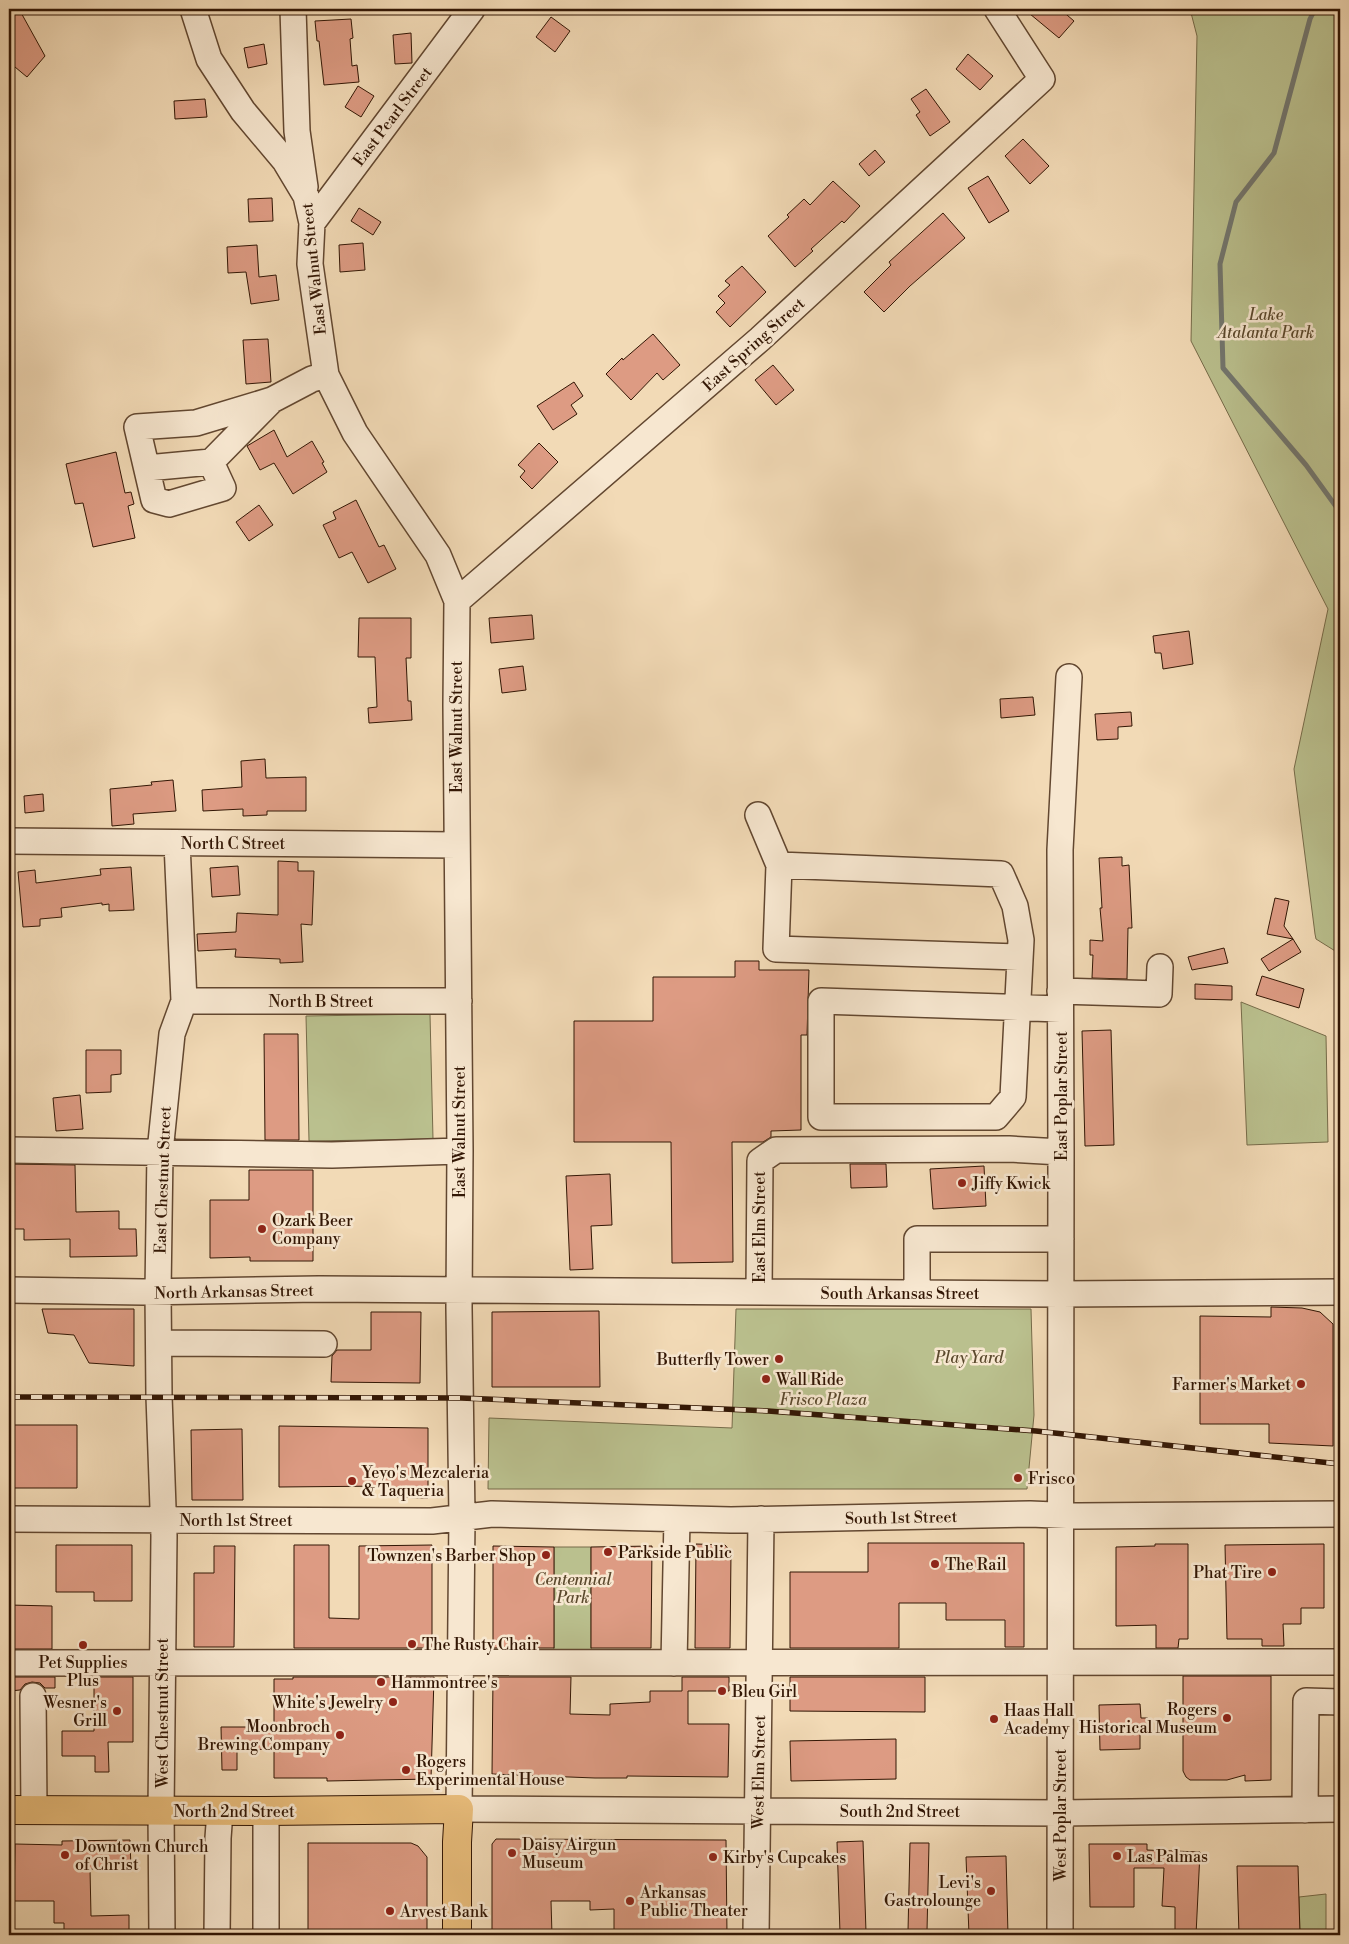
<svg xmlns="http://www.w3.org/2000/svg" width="1349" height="1944" font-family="'Libre Bodoni',serif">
<rect width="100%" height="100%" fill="#f2dab6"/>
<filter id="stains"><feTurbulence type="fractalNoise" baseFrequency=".004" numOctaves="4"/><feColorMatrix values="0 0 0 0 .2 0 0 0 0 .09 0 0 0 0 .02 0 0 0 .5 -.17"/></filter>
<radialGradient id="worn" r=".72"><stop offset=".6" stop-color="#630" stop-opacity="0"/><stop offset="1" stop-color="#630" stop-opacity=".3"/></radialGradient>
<path fill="#bac08e" stroke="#766b49" d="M1190,9H1340V954L1316,939L1315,934L1294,769L1328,609L1191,341L1197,36Z
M1241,1002L1326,1036L1328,1142L1247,1145Z
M430,1014L433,1139L309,1141L306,1016Z
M736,1309H1031L1034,1415L1027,1489H488L489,1418L732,1428Z
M554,1547H591V1656L554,1657Z
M1326,1894V1935H1300L1299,1897Z"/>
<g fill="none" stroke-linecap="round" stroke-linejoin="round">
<path stroke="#73776f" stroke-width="5" d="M1315,9L1310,19L1274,153L1236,202L1220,264L1223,368L1306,465L1340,512"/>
</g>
<path fill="#dd9b83" stroke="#321604" d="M9,9H19L45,56L27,77L9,62Z
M1024,9H1060L1074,21L1059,38Z
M551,17L570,31L555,52L536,37Z
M351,19L353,38L350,39L352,66L357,65L359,82L324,85L319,41H317L315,21Z
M411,33L412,63L395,64L393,35Z
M264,44L267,64L248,68L244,48Z
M968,54L993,76L980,90L956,69Z
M358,86L374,96L361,117L345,107Z
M926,89L950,122L930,136L916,115L920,112L911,99Z
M205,99L207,117L175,119L174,101Z
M1023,139L1049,166L1030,184L1005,156Z
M875,150L885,162L869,176L859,164Z
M988,176L1009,211L989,223L968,188Z
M833,181L860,206L844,223L842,221L811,249L813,251L795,267L768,236L789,217L787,215L804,199L810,205Z
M272,198L273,221L249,222L248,199Z
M359,208L381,222L373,235L351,221Z
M943,213L965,238L910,286L884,312L864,292L891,265L889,262Z
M363,243L365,270L340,272L339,245Z
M257,245L259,277L276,275L279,300L251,304L246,272L228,273L227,247Z
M742,266L766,292L730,327L716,312L725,303L718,296L730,285L725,281Z
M653,334L680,365L663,380L657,373L631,400L606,374L622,358L623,360Z
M268,339L271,382L246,384L243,340Z
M773,365L794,390L776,405L755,380Z
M574,382L583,396L571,405L577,414L553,430L537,406Z
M274,430L287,457L312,441L324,462L322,463L327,472L293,494L274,463L260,470L247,446Z
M539,443L558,462L532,489L520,477L525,471L518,465Z
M116,452L125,493L131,492L134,504L128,506L135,538L93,547L83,503L75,504L66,464Z
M356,500L379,547L384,545L396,569L368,583L352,552L339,558L323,525L336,519L333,512Z
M259,505L273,525L249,541L236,522Z
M532,615L534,639L491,643L489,618Z
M359,618H411V658H406L408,701H411L412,720L369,723L368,708L377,707L375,657H358Z
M1189,631L1193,664L1163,669L1161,653H1155L1153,636Z
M523,666L526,690L502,693L499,669Z
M1033,697L1035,715L1001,718L1000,699Z
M1131,712L1132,726L1118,727V739L1097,740L1095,714Z
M265,759L266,778L306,777V811H267V815L243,816V809L203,811L202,790L242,787L241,761Z
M173,780L176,811L133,814L134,824L112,826L110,789L152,785L151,782Z
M43,794L44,811L25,813L24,796Z
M1122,857V866L1129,865L1132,928H1128L1127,979L1092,978L1093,955H1090V940L1103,941L1100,908H1102L1099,858Z
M278,861L298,862V871H314L312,925L301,924L303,962L280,963V959L235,957L236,949L198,951L197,934L236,932L237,913L278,915Z
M238,866L240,895L212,897L210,868Z
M131,867L134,910L109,911V904L102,905V903L61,908L62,917L40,919V926L23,927L18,872L35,870L36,883L101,875L100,869Z
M1275,898L1289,901L1284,926L1293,939L1267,934Z
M1293,939L1301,952L1269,971L1261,959Z
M1224,948L1228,963L1192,970L1188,957Z
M735,961H759V970H809L807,1035H801V1130L771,1131V1137L763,1142H732L733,1262L672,1263L671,1142H574V1021H653V977H735Z
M1262,976L1304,989L1299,1008L1256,995Z
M1195,984L1232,986V1000L1195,999Z
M1111,1030L1114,1145L1085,1146L1082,1031Z
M264,1034H298L299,1140H265Z
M86,1050H121V1074L111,1075V1092L86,1093Z
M80,1095L83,1129L56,1131L53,1098Z
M9,1164L75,1165L76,1212L119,1211V1229H136L137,1256L70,1257V1239L24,1240V1229H9Z
M850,1164H886L887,1187L851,1188Z
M984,1166L986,1206L933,1209L930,1169Z
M249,1170H313V1261H250V1257L210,1258V1200H249Z
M610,1174L612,1225L591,1226L593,1269L570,1270L566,1176Z
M1271,1307L1302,1308L1320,1312L1333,1324V1446L1269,1443V1424H1200V1316L1271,1317Z
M42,1309H134V1366L89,1363L74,1335L48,1333Z
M599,1311L600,1387H492V1312Z
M371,1312H421L420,1383L331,1382L332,1356L337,1350H371Z
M9,1425H77V1488H9Z
M279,1426L428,1428V1498L389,1497V1486L279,1487Z
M242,1429L243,1500H192L191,1430Z
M868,1543H1024V1647H1005V1620H946V1603H899V1648H790V1572H868Z
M696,1544L725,1545L731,1552L730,1648H695Z
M1155,1544H1188V1639H1179L1178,1648H1156V1625L1116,1626V1547L1155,1546Z
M1324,1544V1608H1301V1624H1283L1284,1646H1262V1639H1227L1225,1545Z
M56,1545H132V1601H94V1592H56Z
M294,1545H329V1618L359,1619V1546L432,1545V1648H294Z
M214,1546H235L234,1647H194V1573H214Z
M493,1546L554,1547V1648H493Z
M652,1546L651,1648H591V1547Z
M9,1605L52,1606V1649H9Z
M1183,1676H1271V1780L1245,1781V1775L1227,1780H1190L1186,1777L1183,1771Z
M9,1677H55V1688H45L40,1683L32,1682L25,1684L20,1690L9,1691Z
M94,1677H133V1742H108L109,1772H95V1756H62V1731H94Z
M293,1677H434L431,1779L327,1781V1778H274V1749L237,1750V1770H222L221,1727H274V1679H293Z
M493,1677H571L570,1714L610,1715V1704L650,1702V1691H682V1677H729V1691H688V1724H729L728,1777L627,1776V1778H595L492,1774Z
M790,1677H925V1712L790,1711Z
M1140,1704L1141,1718H1148V1734H1140V1749L1100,1750L1099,1705Z
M896,1739V1779L791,1781L790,1741Z
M496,1839L726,1840L727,1935H692V1933L614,1935V1909L590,1910V1901H551L552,1935H492V1844Z
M130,1840L131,1869H90L91,1916L129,1915V1935H64V1923H54V1901H14L15,1844L62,1845V1841Z
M863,1841L866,1932L840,1933L837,1842Z
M308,1843H411L418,1846L427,1857V1935H308Z
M910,1843H929L927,1931H908Z
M1089,1844H1147V1850L1200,1852L1196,1935H1175V1907L1162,1906L1164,1868H1134V1907H1090Z
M1006,1856L1008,1935H969L966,1857Z
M1237,1866H1298L1300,1935H1239Z"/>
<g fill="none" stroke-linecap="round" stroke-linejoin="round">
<defs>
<path id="minor" d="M193,9L209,59L243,111L285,161L306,196L312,223L310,264L326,375L355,433L438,555L457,601L456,705L460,1151L459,1308L462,1517L459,1809L1060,1813L1340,1809
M293,9L297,131L305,187
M312,223L472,9
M272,400L211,462L223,488L169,504L154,500L137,427L196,423L272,400L312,379L326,375
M147,468L211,462
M457,601L760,339L1042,79L997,9
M758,815L779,865
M9,841L457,845
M1020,957L776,949L779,865L1001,874L1015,906L1021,940L1013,1097L996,1117H821V1001L1060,1009
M1060,991L1159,994L1160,967
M184,1001H459
M9,1150L332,1155L460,1151
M9,1290L143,1292L319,1289L1061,1294L1340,1292
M759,1292L760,1161L776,1150L1009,1149L1061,1152
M917,1293V1239H1061
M159,1343L324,1344
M9,1519L432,1521L492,1514L731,1520L1030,1514L1079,1516L1340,1514
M9,1663L1340,1662
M674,1663L677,1519
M33,1696L34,1810
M1305,1810L1306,1701L1340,1702
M162,1935L161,1811L164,1536L159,1396L158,1292L160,1152L172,1034L184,1001L177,843
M217,1935L218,1838L220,1811
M266,1935V1811
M756,1935L761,1519
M1060,1935L1061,1152L1060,850L1069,677"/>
<path id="major" d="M9,1810L266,1811L459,1809L457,1842V1935"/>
</defs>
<use href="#minor" stroke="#624730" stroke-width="28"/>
<use href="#major" stroke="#321604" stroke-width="30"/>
<use href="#minor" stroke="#f7e7d0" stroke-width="25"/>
<use href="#major" stroke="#e9bd7b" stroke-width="28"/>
<defs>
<path id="rail" d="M9,1397L461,1398L768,1411L1036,1431L1340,1464"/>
</defs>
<use href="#rail" stroke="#321604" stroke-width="5.5"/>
<use href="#rail" stroke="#f7e7d0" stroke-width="4" stroke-dasharray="11" stroke-linecap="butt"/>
</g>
<g fill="#8f2418" stroke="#f7e7d0" stroke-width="2">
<circle cx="962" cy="1183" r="5"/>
<circle cx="262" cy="1229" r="5"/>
<circle cx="779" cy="1359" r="5"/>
<circle cx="766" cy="1379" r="5"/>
<circle cx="1301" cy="1384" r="5"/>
<circle cx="1018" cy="1478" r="5"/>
<circle cx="352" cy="1481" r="5"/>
<circle cx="608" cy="1552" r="5"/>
<circle cx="546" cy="1555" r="5"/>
<circle cx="935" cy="1564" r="5"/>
<circle cx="1272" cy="1572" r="5"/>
<circle cx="412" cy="1644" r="5"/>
<circle cx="83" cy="1645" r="5"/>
<circle cx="381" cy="1682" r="5"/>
<circle cx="722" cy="1691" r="5"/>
<circle cx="393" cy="1702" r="5"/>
<circle cx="117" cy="1711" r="5"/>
<circle cx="1227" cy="1718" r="5"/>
<circle cx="994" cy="1719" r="5"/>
<circle cx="340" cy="1735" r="5"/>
<circle cx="406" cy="1770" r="5"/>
<circle cx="512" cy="1853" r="5"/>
<circle cx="65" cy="1855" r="5"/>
<circle cx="1117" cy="1856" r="5"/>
<circle cx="713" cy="1857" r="5"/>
<circle cx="991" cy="1891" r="5"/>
<circle cx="630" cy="1901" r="5"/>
<circle cx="390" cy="1911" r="5"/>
</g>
<g text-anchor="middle" stroke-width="5" stroke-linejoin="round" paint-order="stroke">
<g font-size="16" fill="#321604" stroke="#f7e7d0">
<text transform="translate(392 116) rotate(-53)" y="6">East Pearl Street</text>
<text transform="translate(313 269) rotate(-96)" y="6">East Walnut Street</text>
<text transform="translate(753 344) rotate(-42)" y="6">East Spring Street</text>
<text transform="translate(456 727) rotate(-90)" y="6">East Walnut Street</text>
<text x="233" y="849">North C Street</text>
<text x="321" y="1007">North B Street</text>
<text transform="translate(1061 1096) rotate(-90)" y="6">East Poplar Street</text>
<text transform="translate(459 1132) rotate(-90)" y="6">East Walnut Street</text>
<text transform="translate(162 1180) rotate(-88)" y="6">East Chestnut Street</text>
<text transform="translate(759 1227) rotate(-90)" y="6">East Elm Street</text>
<text transform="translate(234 1291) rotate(-1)" y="6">North Arkansas Street</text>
<text x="900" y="1299">South Arkansas Street</text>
<text transform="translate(901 1517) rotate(-1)" y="6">South 1st Street</text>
<text x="236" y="1526">North 1st Street</text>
<text transform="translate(162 1713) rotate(-90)" y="6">West Chestnut Street</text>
<text transform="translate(758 1772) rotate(-89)" y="6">West Elm Street</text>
<text x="234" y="1817">North 2nd Street</text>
<text x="900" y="1817">South 2nd Street</text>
<text transform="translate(1060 1815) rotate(-90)" y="6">West Poplar Street</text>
</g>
<g font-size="16" font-style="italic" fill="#5b492d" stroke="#f7e7d0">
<text x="1266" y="320">Lake<tspan x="1266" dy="18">Atalanta Park</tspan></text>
<text x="969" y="1363">Play Yard</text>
<text x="823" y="1405">Frisco Plaza</text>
<text x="573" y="1585">Centennial<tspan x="573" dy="18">Park</tspan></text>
</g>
<g font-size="16" fill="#321604" stroke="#f7e7d0" text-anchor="start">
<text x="972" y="1189">Jiffy Kwick</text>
<text x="272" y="1226">Ozark Beer<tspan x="272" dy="18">Company</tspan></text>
<text x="769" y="1365" text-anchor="end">Butterfly Tower</text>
<text x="776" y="1385">Wall Ride</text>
<text x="1291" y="1390" text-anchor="end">Farmer's Market</text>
<text x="362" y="1478">Yeyo's Mezcaleria<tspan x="362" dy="18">&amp; Taqueria</tspan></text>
<text x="1028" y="1484">Frisco</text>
<text x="618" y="1558">Parkside Public</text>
<text x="536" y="1561" text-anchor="end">Townzen's Barber Shop</text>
<text x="945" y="1570">The Rail</text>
<text x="1262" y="1578" text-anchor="end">Phat Tire</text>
<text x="422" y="1650">The Rusty Chair</text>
<text x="83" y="1668" text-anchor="middle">Pet Supplies<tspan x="83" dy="18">Plus</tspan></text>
<text x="391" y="1688">Hammontree's</text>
<text x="732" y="1697">Bleu Girl</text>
<text x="107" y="1708" text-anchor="end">Wesner's<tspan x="107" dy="18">Grill</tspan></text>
<text x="383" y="1708" text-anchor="end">White's Jewelry</text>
<text x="1217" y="1715" text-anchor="end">Rogers<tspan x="1217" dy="18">Historical Museum</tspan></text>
<text x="1004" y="1716">Haas Hall<tspan x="1004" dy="18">Academy</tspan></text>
<text x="330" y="1732" text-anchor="end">Moonbroch<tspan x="330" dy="18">Brewing Company</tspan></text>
<text x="416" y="1767">Rogers<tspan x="416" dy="18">Experimental House</tspan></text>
<text x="522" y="1850">Daisy Airgun<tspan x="522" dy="18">Museum</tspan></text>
<text x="75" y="1852">Downtown Church<tspan x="75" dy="18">of Christ</tspan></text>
<text x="1127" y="1862">Las Palmas</text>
<text x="723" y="1863">Kirby's Cupcakes</text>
<text x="981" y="1888" text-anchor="end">Levi's<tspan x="981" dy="18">Gastrolounge</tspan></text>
<text x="640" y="1898">Arkansas<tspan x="640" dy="18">Public Theater</tspan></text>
<text x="400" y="1917">Arvest Bank</text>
</g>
</g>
<rect width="1349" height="1944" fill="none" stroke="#f2dab6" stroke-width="30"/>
<rect x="10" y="10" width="1329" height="1924" fill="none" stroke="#321604" stroke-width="2.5"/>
<rect x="15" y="15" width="1319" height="1914" fill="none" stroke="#321604"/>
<rect width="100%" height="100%" filter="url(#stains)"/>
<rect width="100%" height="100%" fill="url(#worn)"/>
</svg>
